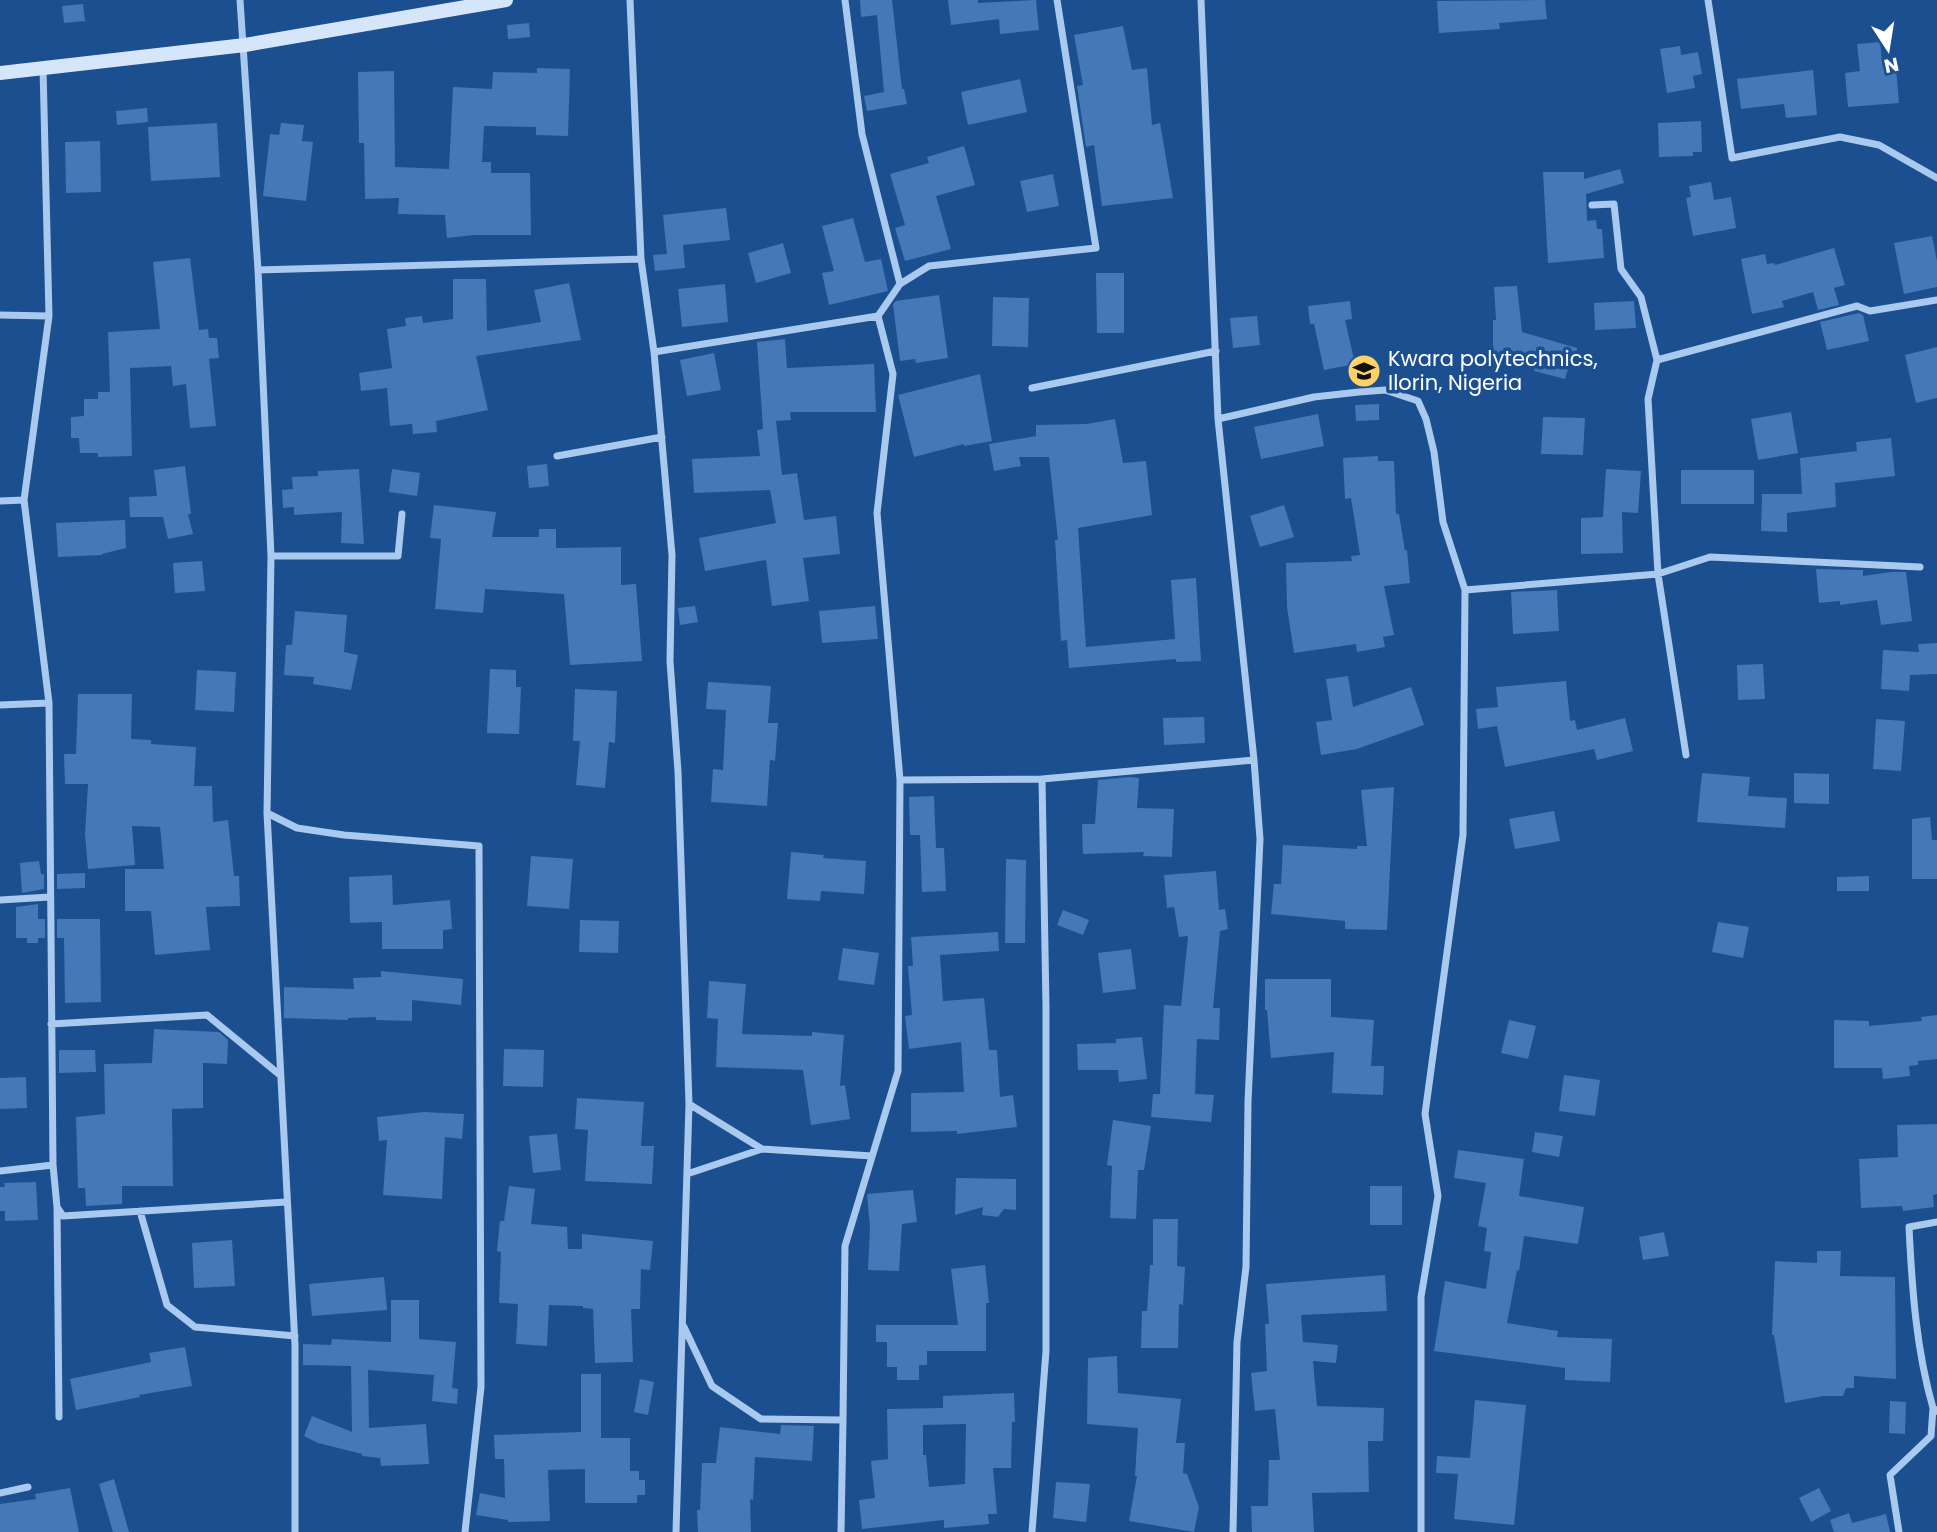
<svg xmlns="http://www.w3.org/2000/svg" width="1937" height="1532" font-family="Poppins,sans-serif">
<rect width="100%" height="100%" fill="#1b4f8f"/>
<path fill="#4478b7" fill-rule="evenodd" d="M860,0H892L902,89H904L907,104L867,111L864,96L884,92L877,15L861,17Z
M948,0H978V3L1036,0L1039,30L1000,34L999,19L951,25Z
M1545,0L1547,19L1499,23L1500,29L1439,33L1437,1Z
M83,4L85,21L64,23L62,6Z
M529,23L530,37L508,39L507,25Z
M1123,26L1132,70L1147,68L1152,125L1160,123L1173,198L1102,206L1094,145L1086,147L1077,86L1083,85L1074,35Z
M1880,42L1883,69L1896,68L1899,103L1848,107L1845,73L1860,71L1857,44Z
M1680,46L1681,55L1698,52L1702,74L1693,76L1695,88L1667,93L1660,49Z
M537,68L570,69L568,136L536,135V127L484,126L482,162H491V173H530L531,235H474L447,238L445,215L398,214L399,198L365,199L364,143H359L358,72L394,71L395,167L449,169L453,87L492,89L493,72L537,73Z
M1813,70L1817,115L1786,118L1784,104L1741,109L1737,79Z
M1020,79L1027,112L968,125L961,92Z
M147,108L148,122L117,125L116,111Z
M1701,121L1702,152H1693V156L1659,157L1658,123Z
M217,123L220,177L151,181L148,127Z
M281,123L304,125L302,141L313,142L306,201L263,196L270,134L279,135Z
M100,141L101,192L66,193L65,142Z
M964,146L975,185L936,196L951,249L905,261L895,228L905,225L890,174L929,163L927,157Z
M1620,169L1624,183L1586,194L1587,221L1596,220L1597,229H1602L1604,258L1548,263L1543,172H1584V179Z
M1053,174L1059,206L1027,212L1020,181Z
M1711,182L1714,200L1731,197L1736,228L1693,236L1686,198L1691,197L1689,186Z
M726,208L730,240L683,245L685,268L655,271L653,255L667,254L663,215Z
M853,218L865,262L881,259L888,291L829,305L822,273L834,271L822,226Z
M1932,236L1937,261V287L1904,294L1894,243Z
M783,243L791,273L756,283L748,253Z
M1834,248L1845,285L1834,288L1839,305L1818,310L1813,292L1782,301L1784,307L1752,314L1741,259L1765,254L1767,264L1774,263L1775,265Z
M190,258L199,330L208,329L209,338H217L219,358L209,359L216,426L190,428L186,384L173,386L171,366L130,368L132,456L98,457V453H80L79,438H71V417L84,416V399H98V392H110L108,332L160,329L153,262Z
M1096,273H1124V333H1097Z
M453,279H486L487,331L541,322L534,290L569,283L581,340L476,356L488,410L436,421L437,432L413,434L412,424L390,426L387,388L361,391L359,373L392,368L387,329L406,326L405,318L422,316L423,323L453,319Z
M725,284L728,322L682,327L678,289Z
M1517,286L1522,332L1577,348V351L1573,352L1565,379L1534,371L1539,353L1493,354V320H1496L1494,287Z
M939,295L948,358L916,363L915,359L900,361L893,304L896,301Z
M993,297L1029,298L1028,347L992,346Z
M1350,301L1352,319L1345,320L1355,364L1324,370L1314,324H1310L1308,306Z
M1634,301L1636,328L1595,330L1594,303Z
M1859,313L1863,315L1869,341L1827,350L1820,322Z
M1257,316L1260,345L1233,348L1230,318Z
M785,339L787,368L874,364L876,412H790L791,420L776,421L782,475L797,473L804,520L836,516L840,554L803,558L809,601L772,606L766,560L705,571L699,538L776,523L770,490L694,493L692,459L760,456L757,430L763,429L757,342Z
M1937,347V398L1916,403L1905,355Z
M714,353L721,390L687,396L680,360Z
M980,374L992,441L964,446V444L914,457L898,395Z
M1379,404V420L1356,421L1355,405Z
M1791,412L1798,453L1758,460L1751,419Z
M1318,414L1324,446L1261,459L1254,427Z
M1543,417L1585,418L1583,455L1541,454Z
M1115,419L1123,463L1146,461L1152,515L1078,528L1086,647L1175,639L1171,580L1196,578L1201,661L1176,662V659L1069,668L1067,640L1061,641L1055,540H1058L1049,457H1019L1021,466L994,471L989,444L1036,436V425L1087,424Z
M1891,438L1895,476L1835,483L1836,507L1787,513V532L1761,531L1762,494H1802L1800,458L1857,451L1856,442Z
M1378,456V461H1394L1396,514H1399L1405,551L1407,550L1410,583L1384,586L1394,635L1383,637L1385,647L1357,652L1356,644L1294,653L1287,607L1286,563L1352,561L1351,556L1360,555L1351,498L1345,499L1343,458Z
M547,464L549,486L529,488L527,466Z
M185,466L191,514H188L193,534L168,539L163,517H130L129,497L157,496L154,470Z
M359,469L364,544L341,543L342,512L294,515V507L283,508L282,490L293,489L292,477L318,476V471Z
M392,469L420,473L417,496L389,492Z
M1606,469L1641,471L1638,513L1622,512L1623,553L1581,554V518L1603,517Z
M1681,470H1754V504H1681Z
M434,505L496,512L492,537H539V529H556V548L621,547V585L636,584L642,661L570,665L564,594L485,589L483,613L435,609L441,539L430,538Z
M1284,505L1294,537L1260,547L1250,516Z
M125,520L126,548L102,554V555L58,557L56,523Z
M202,561L205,591L175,593L173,563Z
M1816,569L1863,570V576L1891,572H1906L1912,621L1881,625L1877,600L1840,605V601L1819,603Z
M1557,590L1559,631L1513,634L1511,592Z
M695,606L698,622L680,625L678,608Z
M875,606L878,639L822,643L819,611Z
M295,611L347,615L344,652L358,655L351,690L313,684L314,677L284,675L286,645H292Z
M1937,643V674L1910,675L1909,691L1881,689L1883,650L1919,652L1918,644Z
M1763,664L1765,699L1738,700L1737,665Z
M490,669L516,670V687H521L519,734L487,733Z
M197,670L236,672L234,712L195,710Z
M1348,676L1353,707L1411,687L1424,725L1357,749L1321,755L1316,722L1332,720L1326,679Z
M1566,681L1570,721L1575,720L1577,730L1625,718L1633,751L1597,760L1594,749L1505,767L1497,726L1478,729L1476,709L1498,707L1496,687Z
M708,682L771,686L768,723H778L775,761L770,760L767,806L711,802L713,769L723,770L726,710L706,709Z
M575,689L617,691L615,743L609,742L605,788L576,785L580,741H573Z
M78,694H132L131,739L151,740V744L196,747L194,786H212L213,822L228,820L234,876H239L240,906L206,907L210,950L155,955L151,911H125V869H164L160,827L132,826L135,865L88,869L85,834L88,784H65L64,754H76Z
M1204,717L1205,743L1164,745L1163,718Z
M1876,719L1905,721L1901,771L1873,769Z
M1702,773L1750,777L1748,796L1787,798L1785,828L1697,822Z
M1794,773L1829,774V804L1794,803Z
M1129,777L1139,778L1137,808L1174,809L1172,857L1143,856L1144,852L1083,854L1082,824H1095L1098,780Z
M1394,787L1387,930L1345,929V921L1271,914L1274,884H1281L1283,845L1357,849V846H1367L1361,790Z
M934,796L936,848H944L946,891L922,892L920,835H910L909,797Z
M1554,811L1560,841L1515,849L1509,819Z
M1930,817L1932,840H1937V879H1912V819Z
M791,852L824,855L823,858L866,861L864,894L821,891L820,901L787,899Z
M531,856L573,859L569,909L527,906Z
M1006,859L1026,860L1025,943H1005Z
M39,861L41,874H44V889L22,893L20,863Z
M1216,871L1219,910L1225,909L1228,929L1220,931L1213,1008H1220L1219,1040L1197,1039L1195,1094L1214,1095L1211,1122L1151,1117L1153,1094H1160L1164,1005L1181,1006L1188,936L1179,937L1174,907L1167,908L1164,875Z
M85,873V888L57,889V874Z
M392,875L393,905L450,900L452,929L443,930V949H382V922L350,923L349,877Z
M1869,876V891H1837V877Z
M38,904V919H45V938H38V943H27V938H16V907Z
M1063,910L1089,920L1083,935L1057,925Z
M57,919H100L101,1002L65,1003L64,938H57Z
M580,920L619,921L618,953L579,952Z
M1718,922L1749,927L1743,958L1712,952Z
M998,932L999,951L940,955L943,1001L984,998L989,1050H997L1000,1097L1013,1095L1017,1127L957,1134V1131L911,1132V1093L964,1092L961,1042L909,1049L905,1016L912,1015L908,966H913L911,937Z
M843,948L879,953L874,985L838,980Z
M1131,949L1136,989L1103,993L1098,953Z
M381,971L463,979L461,1005L412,1000V1021L376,1020V1017L348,1018V1020L284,1018V987L354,989L353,978L381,977Z
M1265,979H1331V1017L1374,1020L1371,1066H1384L1383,1095L1332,1093L1334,1052L1271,1058L1267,1010H1265Z
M709,981L746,984L742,1034L812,1036V1032L844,1035L840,1086L845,1085L850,1119L811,1125L803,1070L716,1067L718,1019L707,1018Z
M1937,1015V1059L1918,1061V1065L1909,1066L1910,1076L1883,1079L1882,1068H1834V1020L1869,1021V1026L1922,1021L1921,1017Z
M1509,1020L1536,1026L1528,1059L1501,1053Z
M154,1029L219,1032L228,1040L227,1064L203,1063V1108L172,1109L173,1186H122V1204L86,1206L85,1188H78L76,1117L105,1114L104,1064L152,1063Z
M1142,1037L1147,1079L1119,1082L1118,1070H1078L1077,1044L1116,1043V1039Z
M504,1049L544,1050L543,1087L503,1086Z
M59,1050H95L96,1072L59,1073Z
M1564,1075L1600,1080L1595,1116L1559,1111Z
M26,1077L27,1108L0,1109V1078Z
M577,1098L644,1102L641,1146H654L652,1184L585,1181L588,1130L575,1129Z
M424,1112L464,1114L462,1139L445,1137L442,1199L383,1195L387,1140L379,1141L377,1117Z
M1113,1120L1151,1126L1144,1170H1138L1136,1219L1110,1218L1112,1166L1107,1165Z
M1937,1124V1194L1933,1195L1934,1207L1903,1211L1902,1206L1861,1208L1859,1159L1898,1157L1897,1125Z
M1535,1132L1563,1136L1559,1157L1532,1152Z
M557,1134L561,1170L533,1173L529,1136Z
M1458,1150L1524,1159L1519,1196L1584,1207L1578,1244L1524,1236L1519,1271L1517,1270L1507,1323L1558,1331L1557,1337L1612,1339L1610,1382L1565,1380V1368L1434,1351L1445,1281L1486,1289L1491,1252L1484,1251L1487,1228L1478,1226L1486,1183L1454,1178Z
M956,1178L1016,1179V1210L1004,1209L998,1217L982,1215L983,1207L955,1215Z
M36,1182L38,1220L5,1221V1211H0V1187H5L4,1183Z
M509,1186L535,1189L531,1224L567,1227L568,1249H582V1234L653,1241L650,1270L641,1269L640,1309H631L633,1362L595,1363L593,1309L583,1308V1306L549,1305L547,1346L516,1344L518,1304L499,1303L501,1252L497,1251L500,1221H504Z
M1370,1186H1402V1225H1370Z
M913,1190L917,1222L902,1224L899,1271L868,1270L870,1228L867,1194Z
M1153,1219H1178L1177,1266L1185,1267L1183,1305L1179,1304L1178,1348H1141L1142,1311H1147L1150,1265H1153Z
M1664,1232L1669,1256L1643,1260L1639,1237Z
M232,1240L235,1286L194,1288L192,1243Z
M1817,1251H1841L1840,1276L1895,1277L1896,1379L1854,1376V1388H1846L1843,1396H1823L1785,1403L1774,1335H1772L1775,1261L1817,1263Z
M985,1265L989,1303H986V1351H927V1365H919V1380H897V1367H887V1342H876V1325H958L951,1269Z
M1385,1275L1387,1311L1301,1315L1303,1342L1338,1345L1336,1363L1313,1361L1317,1406L1384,1408L1383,1441H1368L1369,1492L1312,1493L1314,1532H1252L1251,1506H1268L1269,1460H1280L1275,1409L1255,1411L1251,1373L1267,1371L1265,1324H1269L1266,1284Z
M384,1277L387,1310L312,1316L309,1284Z
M391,1300H419V1339L456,1342L452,1388L458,1389L457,1404L432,1401L434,1375L368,1370L369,1428L426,1424L429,1464L381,1466L380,1458L362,1456V1454L318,1443L304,1436L312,1416L352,1432L351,1366L303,1365V1344L331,1345L332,1339L391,1342Z
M185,1347L192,1386L139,1395L140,1397L76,1410L70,1379L151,1362L149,1353Z
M1117,1356L1118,1393L1181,1399L1176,1443H1185L1183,1473L1187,1474L1199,1507L1194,1532L1129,1521L1137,1476H1135L1138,1428L1087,1424L1088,1358Z
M581,1374H601V1438H630V1471H639V1480H645V1495H637V1503H585V1469L548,1470L550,1521L508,1522V1520L476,1515L480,1493L505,1498L504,1459H495L494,1435L581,1432Z
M640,1379L654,1382L648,1415L634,1412Z
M1014,1393L1015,1422H1012L1011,1468H993L997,1514H988L989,1524L944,1528V1520L862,1529L859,1500L875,1498L871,1461L888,1459L887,1409L943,1408V1396ZM966,1424L965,1484L929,1487L926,1455H923V1425Z
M1475,1400L1526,1405L1514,1525L1454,1519L1458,1474L1436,1473L1437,1456L1470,1458Z
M1890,1401L1906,1402L1905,1434L1889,1433Z
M781,1425L814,1426L812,1461L755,1457L753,1500L750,1499L751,1532H698L697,1510H700L702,1463H716L720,1427L780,1434Z
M114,1479L129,1532H113L99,1484Z
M1056,1482L1090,1484L1086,1522L1053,1518Z
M70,1488L79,1532H0V1504L36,1499L35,1494Z
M1819,1488L1831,1511L1811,1522L1799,1498Z
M1849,1513L1852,1523L1886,1514L1890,1532H1834L1830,1520Z"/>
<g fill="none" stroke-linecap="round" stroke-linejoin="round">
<path stroke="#a9c9ee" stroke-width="7" d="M240,0L258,270L271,556L267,813L295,1345V1532
M630,0L641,259L654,352L672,555L670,661L678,772L689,1104L676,1532
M845,0L862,134L900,284
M1201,0L1218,419L1254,760L1260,839L1248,1102L1246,1267L1237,1342L1233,1532
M1708,0L1732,158L1840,137L1879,145L1937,178
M43,68L49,316L24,500L49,703L53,1165L57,1207L63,1216L286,1202
M1592,205L1614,204L1621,269L1641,297L1657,360L1648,399L1658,574L1686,755
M258,270L641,259
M0,315L49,316
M654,352L878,316
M1657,360L1857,306L1870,311L1937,300
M1032,388L1216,351
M1218,419L1314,397L1359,392L1385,390L1418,401L1426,419L1434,452L1443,522L1465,590L1463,835L1425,1114L1438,1196L1421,1297V1532
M557,456L662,437
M0,501L24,500
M271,556H398L402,514
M1465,590L1658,574L1710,557L1920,567
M0,705L49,703
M900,780L1042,779
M267,813L297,828L344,835L479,846L481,1387L465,1532
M0,900L50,897
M51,1024L207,1015L280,1075
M689,1104L762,1149L872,1156
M0,1171L53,1165
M687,1174L762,1149
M57,1207L59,1417
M140,1211L167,1305L195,1327L295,1336
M1937,1222L1909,1227C1912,1288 1916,1349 1933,1408L1937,1411
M684,1327L712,1386L761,1419L843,1420L841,1532
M843,1420L845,1246L898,1071L900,780L877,513L893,374L878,316L900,284L929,266L1096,248L1057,0
M0,1493L28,1487
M1032,1532L1046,1351V1007L1042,779L1254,760
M1899,1532L1890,1475L1931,1436L1933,1408"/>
<path stroke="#d6e6fa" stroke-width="14" d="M0,73L245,45L506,0"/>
</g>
<defs>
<symbol id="school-disc" viewBox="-11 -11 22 22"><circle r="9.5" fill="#ffd166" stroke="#1b4f8f"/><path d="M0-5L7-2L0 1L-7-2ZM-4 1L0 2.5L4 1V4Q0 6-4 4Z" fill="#111"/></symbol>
</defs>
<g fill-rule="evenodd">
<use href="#school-disc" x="1345" y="352" width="38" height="38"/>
</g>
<g text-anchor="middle" stroke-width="7" stroke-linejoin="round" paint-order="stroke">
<g font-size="21" fill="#fff" stroke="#1b4f8f" text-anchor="start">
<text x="1388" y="366">Kwara polytechnics,<tspan x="1388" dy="24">Ilorin, Nigeria</tspan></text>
</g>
</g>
<g transform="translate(1888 49) rotate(168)" stroke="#1b4f8f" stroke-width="5" paint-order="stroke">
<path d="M0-5L12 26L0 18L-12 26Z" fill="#ffffff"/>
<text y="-10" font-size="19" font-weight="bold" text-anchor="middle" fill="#ffffff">N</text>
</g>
</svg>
